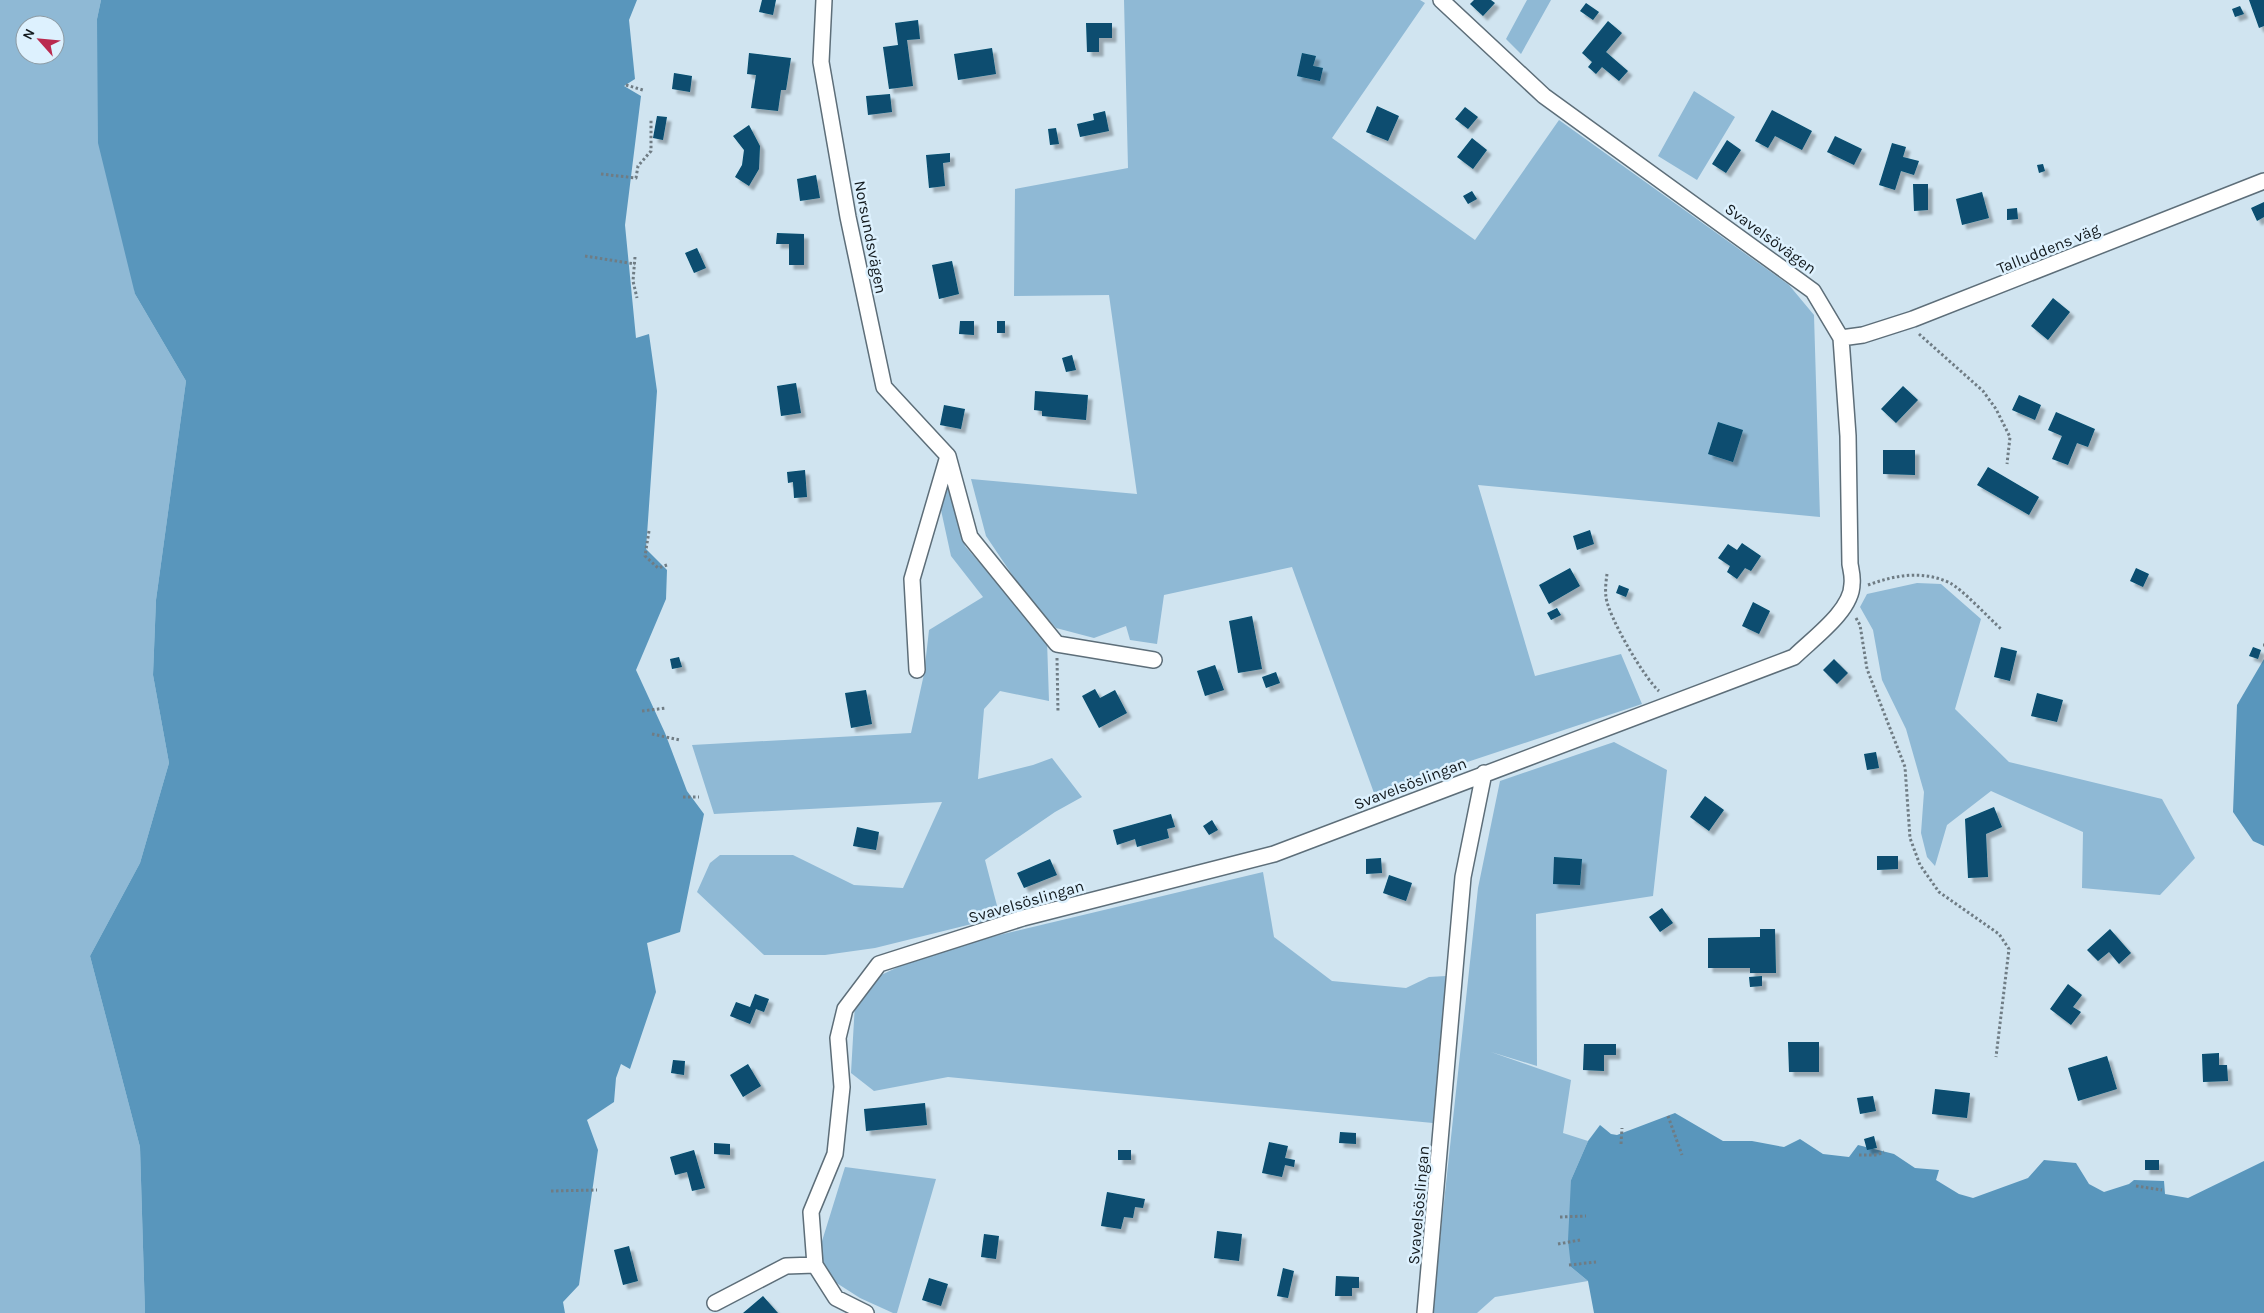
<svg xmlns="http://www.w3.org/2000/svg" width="2264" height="1313" font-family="Karla,sans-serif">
<defs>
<filter id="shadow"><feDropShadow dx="4.5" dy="4.5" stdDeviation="1" flood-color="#0004"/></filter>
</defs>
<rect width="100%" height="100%" fill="#d0e4f0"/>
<path fill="#8fb9d5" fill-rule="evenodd" d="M0,0H101L97,19L135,294L186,381L156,600L153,675L169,763L140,863L90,956L140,1147L145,1313H0ZM25,25H55V55H25Z
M1124,0H1420L1425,3L1332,138L1475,240L1559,120L1789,285L1814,315L1820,517L1478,485L1535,676L1621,654L1642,704L1374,793L1292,567L1164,595L1157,644L1130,640L1126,626L1094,638L1056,628L1023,591L986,536L971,479L1137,494L1109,295L1014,296L1015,189L1128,168Z
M1527,0H1551L1521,54L1506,39Z
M1694,91L1735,117L1697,180L1658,156Z
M949,483L965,546L1047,640L1049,701L1000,691L984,709L978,779L1033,765L1052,758L1082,797L1055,812L985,860L1000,917L875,948L825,955H764L697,892L710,863L720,855H793L854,885L903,888L942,802L714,814L692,745L911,733L924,674L929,630L983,597L951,556L939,501Z
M1917,583L1941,584L1981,619L1955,709L2009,762L2162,799L2195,858L2160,895L2082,888L2083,832L1991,791L1947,825L1935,866L1927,857L1921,833L1924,792L1906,729L1882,680L1873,630L1860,607L1867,594Z
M1614,742L1667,770L1653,896L1536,914L1537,1066L1491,1052L1571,1080L1563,1133L1588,1141L1571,1180V1267L1588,1281L1495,1297L1477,1313H1432L1478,888L1500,781Z
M1263,872L1274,937L1332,981L1406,988L1429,977L1446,976L1433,1123L948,1077L874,1091L851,1073L855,1003L879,976L932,951Z
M845,1167L936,1179L897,1313H893L860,1298L835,1282L818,1254Z"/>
<path fill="#5996bc" d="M101,0H637L629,20L635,79L624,86L641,96L625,225L636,338L649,334L657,391L646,549L667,570L666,599L636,670L665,733L687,791L704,814L680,932L647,943L656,992L630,1069L621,1064L616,1078L614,1102L587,1120L598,1150L579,1285L563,1302L565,1313H145L140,1147L90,956L140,863L169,763L153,675L156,600L186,381L135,294L98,143L97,19Z
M2264,659V846L2253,841L2233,812L2237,705Z
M1675,1113L1723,1141H1752L1784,1147L1800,1139L1823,1154L1849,1157L1858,1145L1894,1154L1915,1168L1939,1170L1936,1180L1959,1194L1973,1198L2028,1178L2044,1160L2076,1163L2089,1184L2104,1192L2129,1184L2134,1180L2164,1181L2165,1194L2188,1198L2264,1161V1313H1594L1588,1281L1571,1267L1568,1240L1571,1180L1588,1141L1600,1125L1611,1134L1617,1135Z"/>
<path fill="#074e70" filter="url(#shadow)" d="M762,0H776L773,15L759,12Z
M1474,0H1491L1495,3L1483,16L1470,4Z
M2249,0H2264V26L2259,28Z
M1586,3L1599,12L1593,20L1580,11Z
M2240,6L2244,14L2235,17L2232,9Z
M918,20L920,39L907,40L913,86L889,89L883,47L898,45L895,23Z
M1608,21L1622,33L1606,52L1628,71L1619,81L1602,67L1596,74L1588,67L1592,62L1582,53Z
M1086,23H1112V38H1099V52H1087Z
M992,48L996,74L958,80L954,54Z
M749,53L791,58L786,90H781L778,111L751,108L756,75L747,74Z
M1302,53L1316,56L1313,66L1323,68L1320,81L1297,76Z
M674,73L692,76L690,92L672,89Z
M890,94L892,112L868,115L866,96Z
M1377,106L1399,116L1388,141L1366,132Z
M1465,107L1478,117L1468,129L1455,119Z
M1772,110L1812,131L1802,150L1775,136L1768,148L1755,141Z
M1105,111L1109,131L1080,137L1077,124L1094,120L1093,114Z
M657,116L667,117L663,140L653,138Z
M749,125L760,146L759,169L749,186L735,177L742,165L744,150L733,136Z
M1056,128L1059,144L1050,145L1048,129Z
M1835,136L1862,149L1854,165L1827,152Z
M1472,138L1487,150L1473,169L1457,157Z
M1727,140L1741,150L1726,173L1712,164Z
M1892,143L1906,147L1903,157L1919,161L1914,175L1901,171L1895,190L1879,185Z
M950,153V162L943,163L945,186L929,188L926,155Z
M2043,164L2045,171L2039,173L2037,165Z
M816,175L820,198L800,201L797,179Z
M1913,184H1928V210L1914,211Z
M1472,191L1477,199L1468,204L1463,196Z
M1982,192L1989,218L1962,225L1956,199Z
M2264,202V217L2257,221L2251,208Z
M2017,208L2018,219L2007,220V209Z
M777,233L804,234V265H789V244H776Z
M697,248L706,268L694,273L685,253Z
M952,261L959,294L939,299L932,265Z
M2053,298L2070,312L2048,340L2031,326Z
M960,321H974V335L959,334Z
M997,321H1005V333H997Z
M1072,355L1076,370L1066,372L1062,358Z
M796,383L801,413L781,416L777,386Z
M1903,386L1918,400L1896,423L1881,409Z
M1035,391L1088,395L1086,420L1042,416V411L1034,410Z
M2019,395L2041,405L2035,420L2012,410Z
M944,405L965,409L961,429L940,425Z
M2056,412L2095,429L2088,447L2077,443L2068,465L2052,459L2062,436L2048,430Z
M1718,422L1743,430L1733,462L1708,454Z
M1883,450H1915V475L1883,474Z
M1988,467L2039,497L2029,515L1977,485Z
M805,470L807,497L794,498L793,482L788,483L787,472Z
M1590,530L1594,544L1577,550L1573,536Z
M1742,543L1761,556L1751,571L1745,568L1737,579L1727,572L1730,566L1718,558L1728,544L1737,550Z
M1570,568L1580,586L1549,604L1539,585Z
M2136,568L2149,574L2143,587L2130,581Z
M1619,585L1629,589L1626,597L1616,593Z
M1753,602L1770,611L1759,634L1742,626Z
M1557,608L1561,615L1551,620L1547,613Z
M1252,616L1262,669L1238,673L1229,621Z
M2001,647L2017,651L2010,681L1994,677Z
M2253,647L2261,650L2258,659L2249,656Z
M679,657L682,667L672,669L670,659Z
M1834,659L1848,673L1837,684L1823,670Z
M1215,665L1224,690L1205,696L1197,671Z
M1276,672L1280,683L1266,688L1262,677Z
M1095,689L1100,698L1115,690L1127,713L1099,728L1082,696Z
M866,690L872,724L851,728L845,693Z
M2037,693L2063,700L2057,722L2031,716Z
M1876,752L1879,768L1867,770L1864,754Z
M1705,796L1724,810L1709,831L1690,817Z
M1994,807L2002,827L1986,834L1988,877L1968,878L1965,819Z
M1171,814L1175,827L1167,829L1169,838L1137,847L1135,839L1117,845L1113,830Z
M1212,820L1218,830L1209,835L1203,826Z
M857,827L879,832L876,850L853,846Z
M1877,856H1898V869L1877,870Z
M1554,857L1582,859L1580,885L1553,884Z
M1381,858L1382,873L1366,874V859Z
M1050,859L1057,875L1024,888L1017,873Z
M1389,875L1412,883L1406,901L1383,893Z
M1662,908L1673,923L1660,932L1649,917Z
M1760,929H1775L1776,973H1750V968H1708V938L1760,937Z
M2110,929L2131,953L2119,964L2109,952L2098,961L2087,950Z
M1762,976V986L1750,987L1749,977Z
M2068,984L2082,995L2073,1007L2081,1012L2071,1025L2050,1009Z
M755,994L769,999L764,1012L756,1009L750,1024L730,1016L736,1002L750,1007Z
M1788,1042H1819V1072H1789Z
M1584,1044H1616V1055H1604V1071L1583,1070Z
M2219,1053V1065H2227L2228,1081L2203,1082L2202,1054Z
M2107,1056L2117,1089L2078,1101L2068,1068Z
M673,1060L685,1061L684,1075L671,1073Z
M748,1064L761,1086L743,1097L730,1075Z
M1935,1089L1970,1093L1967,1118L1932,1114Z
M1873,1096L1876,1111L1860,1114L1857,1098Z
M925,1103L927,1125L866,1131L864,1109Z
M1340,1132L1356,1133V1144L1339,1143Z
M1874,1136L1877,1148L1867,1150L1864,1139Z
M1269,1142L1288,1146L1285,1158L1295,1160L1294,1167L1285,1165L1282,1177L1262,1173Z
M714,1143L730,1144V1155L714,1154Z
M694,1150L705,1188L692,1191L687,1172L675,1175L670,1157Z
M1118,1150H1131V1160H1118Z
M2145,1160H2159V1170H2145Z
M1107,1192L1145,1199L1143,1208L1135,1207L1133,1218L1124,1217L1121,1229L1101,1226Z
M1217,1231L1242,1234L1239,1261L1214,1258Z
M984,1234L999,1236L996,1259L981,1257Z
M629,1246L638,1281L623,1285L614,1250Z
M1283,1268L1294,1271L1288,1298L1277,1296Z
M1336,1276L1359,1277V1288H1352V1296H1335Z
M929,1278L948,1284L941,1306L922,1300Z
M763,1296L778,1313H743Z"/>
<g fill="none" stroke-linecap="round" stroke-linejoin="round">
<defs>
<path id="street" d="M824,0L821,62L848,217L884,387L948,456L970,537L1057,644L1154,660
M1841,338L1863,335L1913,319L2264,181
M917,670L912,579L948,456
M715,1303L786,1266L815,1265
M866,1313L836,1298L815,1265L811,1212L835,1154L842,1087L838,1038L845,1009L879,964L1023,918L1274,854L1794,657C1812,639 1852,611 1852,584C1853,577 1851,570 1850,564L1848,436L1841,338L1813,291L1544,96L1441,0
M1425,1313L1463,877L1484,773"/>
</defs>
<use href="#street" stroke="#5d6e79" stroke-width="18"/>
<path stroke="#6f7c84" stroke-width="3" stroke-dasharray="2.5 2.5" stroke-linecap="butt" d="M626,85L643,90
M601,174L636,178L638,166L651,151V119
M585,256L635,264
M635,257L633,281L637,298
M1919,334L1983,391L1996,409L2010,437L2007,464
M649,531L645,556L658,568L667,565
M1607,574C1606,581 1605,590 1606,597C1608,616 1644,678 1659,691
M1868,585C1895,575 1923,570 1950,583C1962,589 1990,619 2001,629
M1856,618L1860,625L1867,669L1905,767L1910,838L1920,865L1939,892L1999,934L2009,949L1996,1057
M2263,645H2264
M1057,658L1058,713
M642,711L666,708
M652,734L680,740
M683,797H699
M1668,1116L1682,1155
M1621,1144L1622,1128
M1859,1155H1877L1884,1152
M2136,1186L2162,1190
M551,1191L597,1190
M1560,1217L1586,1216
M1558,1244L1580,1240
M1569,1265L1596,1262"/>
<use href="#street" stroke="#fff" stroke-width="15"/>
</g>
<g text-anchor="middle" stroke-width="5" stroke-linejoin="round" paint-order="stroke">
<g font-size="16" fill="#12191d" stroke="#ddf1fe">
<text transform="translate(871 237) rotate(79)" y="6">Norsundsvägen</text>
<text transform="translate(1771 238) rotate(36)" y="6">Svavelsövägen</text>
<text transform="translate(2048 248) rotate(-22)" y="6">Talluddens väg</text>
<text transform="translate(1410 783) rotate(-21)" y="6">Svavelsöslingan</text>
<text transform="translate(1026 901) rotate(-16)" y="6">Svavelsöslingan</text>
<text transform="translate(1418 1205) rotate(-85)" y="6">Svavelsöslingan</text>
</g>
</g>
<g transform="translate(40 40) rotate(297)"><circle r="24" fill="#ddf1fe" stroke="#8c9ba4"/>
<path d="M0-4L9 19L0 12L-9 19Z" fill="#ba2a4f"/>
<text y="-8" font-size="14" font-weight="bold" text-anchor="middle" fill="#12191d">N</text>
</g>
</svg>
